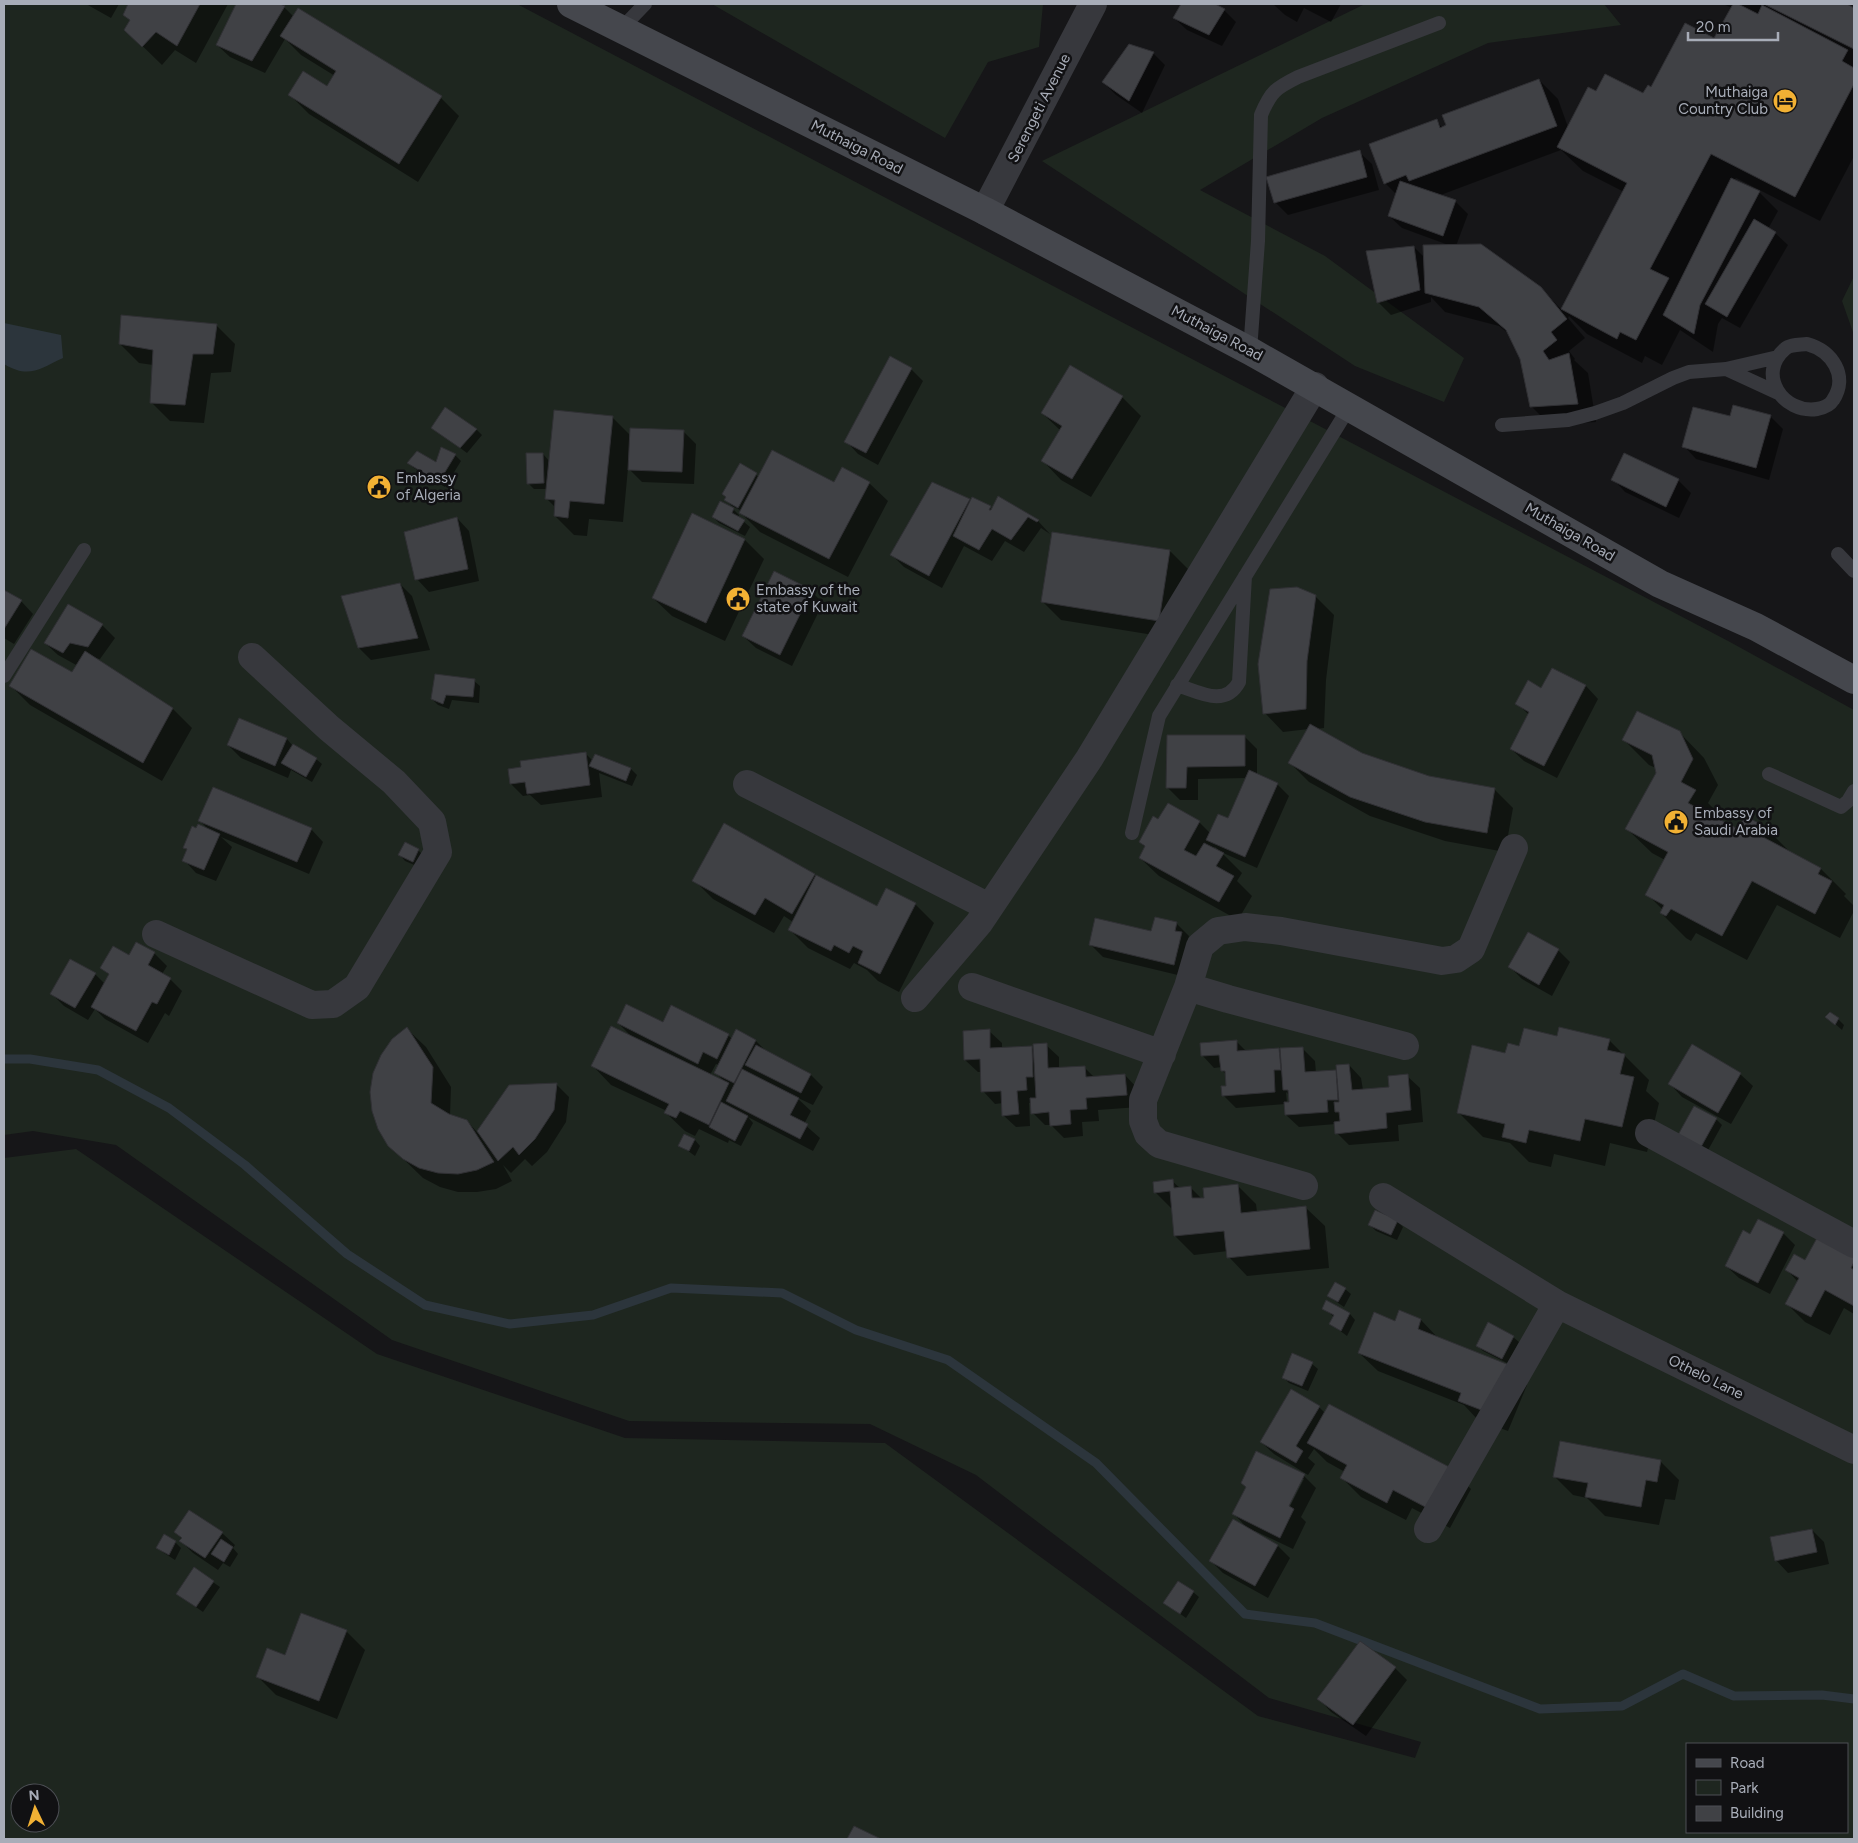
<svg xmlns="http://www.w3.org/2000/svg" width="1858" height="1843" font-family="Figtree,sans-serif">
<rect width="100%" height="100%" fill="#161618"/>
<path fill="#1e261f" fill-rule="evenodd" d="M4,4H517L1730,642L1854,710V1839H4V1158L76,1149L377,1354L625,1438L885,1443L1258,1716L1415,1758L1421,1742L1269,1698L976,1475L870,1424L629,1421L392,1340L116,1145L33,1131L4,1135ZM1687,1744H1847V1832H1687ZM20,1793H50V1823H20Z
M712,4H1043L1039,47L988,62L945,138Z
M1365,4H1604L1621,25L1488,43L1322,118L1200,190L1325,256L1464,358L1444,402L1355,366L1042,161Z
M1854,276V335L1842,301Z"/>
<path fill="#2c353c" d="M4,323L61,335L63,358C39,369 29,379 4,364Z"/>
<path fill="#0007" fill-rule="evenodd" d="M86,4H119L111,18Z
M129,4H228L196,63L175,50L162,65L126,30L131,21L124,14Z
M237,4H277L284,7L294,17L441,98L459,116L418,182L309,114L290,95L327,88L335,76L301,55L285,39L265,73L230,57L217,45Z
M1183,4H1213L1224,10L1236,22L1222,46L1187,30L1174,18Z
M1273,4H1341L1331,22L1304,8L1297,22L1285,15Z
M1723,4H1844L1854,9V156L1820,221L1736,178L1734,181L1759,192L1778,211L1768,229L1775,233L1788,245L1740,328L1722,318L1718,324L1713,352L1680,330L1662,365L1645,356L1642,363L1587,334L1569,316L1568,318L1585,338L1569,351L1575,359L1574,360L1588,373L1596,422L1550,425L1531,406L1522,358L1509,334L1499,326L1445,312L1431,297V302L1391,315L1379,303L1368,252L1414,247L1425,258L1451,246L1402,228L1389,216L1397,195L1385,183L1436,121L1443,128L1539,80L1558,99L1568,127L1597,92L1644,95L1715,40L1732,8ZM1561,150L1583,171L1624,192L1562,310L1540,288L1456,246L1468,214L1455,201L1438,196Z
M1153,53L1165,65L1142,113L1116,95L1103,82Z
M1359,152L1372,164L1379,190L1288,215L1275,202Z
M216,325L235,344L231,372L211,373L204,423L170,421L151,402L153,365L139,363L120,344Z
M911,369L923,381L878,465L858,454L846,441Z
M1122,397L1141,416L1091,497L1061,480L1043,461L1061,431L1042,413Z
M1770,416L1783,429L1769,480L1696,459L1684,446L1731,418Z
M612,417L631,436L684,432L696,444L694,484L642,482L628,468L623,522L589,519L587,536L574,535L555,516L556,508L546,498L547,489H534L528,483L543,454L550,462Z
M433,428L476,429L482,435L467,453Z
M455,455L461,461L445,487L414,468L408,463L436,464Z
M740,465L759,477L835,484L869,483L888,501L848,577L760,532L741,513L742,511L732,506L726,500Z
M1613,479L1678,480L1691,493L1679,518L1625,492Z
M999,497L1038,521L1050,534L1041,528L1024,552L1005,541L992,561L964,546L942,588L904,567L892,555L969,500L971,502L973,499L993,510Z
M733,509L739,515L738,517L750,527L745,536L719,523L713,517Z
M692,515L745,540L764,559L725,641L672,616L653,598Z
M457,518L469,531L479,581L429,592L417,579Z
M1170,551L1189,570L1178,639L1061,620L1043,602Z
M400,584L412,596L430,650L371,660L359,648Z
M811,591L823,603L792,666L756,648L743,636Z
M4,592L21,601L33,614L14,644L4,638Z
M1315,596L1334,615L1326,680L1324,728L1316,729L1362,754L1429,778L1494,789L1513,808L1505,852L1445,841L1370,816L1309,782L1290,763L1309,729L1283,732L1265,713Z
M69,606L102,625L115,638L100,659L93,658L173,709L192,728L162,781L30,705L11,686L72,674L78,666L58,655L45,643Z
M1553,669L1586,686L1598,699L1557,778L1524,761L1511,749L1529,715L1517,703L1542,690Z
M474,681L480,686L479,703L452,700L449,709L438,705L432,699Z
M239,719L287,739L292,745L316,759L322,764L312,782L291,770L288,778L241,758L228,745Z
M1679,732L1704,758L1718,785L1708,803L1720,815L1717,820L1738,831L1767,829L1791,853L1821,869L1846,894L1844,896L1854,906V911L1840,938L1777,905L1747,960L1696,933L1691,941L1686,938L1661,913L1663,910L1647,894L1665,860L1652,853L1627,829L1657,773L1656,768L1649,765L1624,740Z
M1244,736L1257,749V775L1277,784L1289,796L1257,868L1221,852L1242,873L1237,881L1252,896L1238,920L1159,876L1140,858L1146,848L1140,842L1159,821L1199,822L1210,833L1228,820L1247,778L1198,779V800H1180L1167,787L1168,737ZM1215,847L1221,852L1213,849Z
M585,753L593,761L595,755L631,769L637,775L632,786L599,773L602,797L541,805L530,795L523,796L511,784Z
M199,820L311,829L323,842L309,874L221,837L232,847L216,881L196,873L184,860L188,851L184,847L209,830Z
M418,850L424,856L419,867L405,861L400,855Z
M814,875L878,908L915,904L934,923L899,992L878,981L867,970L854,963L850,969L808,948L789,929L793,922L784,916L774,933L713,899L694,880Z
M1176,923L1189,936L1188,940L1194,946L1186,977L1103,957L1090,944L1152,933Z
M136,944L154,953L167,966L162,974L170,979L182,991L169,1016L165,1013L148,1043L105,1019L95,1009L88,1020L64,1006L52,994L95,974L105,984L110,976L102,968L129,956Z
M1558,950L1570,962L1552,996L1522,979L1510,967Z
M1838,1019L1844,1025L1842,1030L1833,1022Z
M618,1023L664,1024L728,1035L732,1039L736,1031L756,1041L767,1052L811,1075L823,1087L813,1105L796,1097L811,1111L804,1124L820,1138L813,1151L748,1117L753,1123L741,1146L729,1140L728,1143L699,1129L695,1136L685,1131L666,1113L667,1111L611,1085L593,1066L633,1038ZM716,1064L719,1065L715,1072L725,1082L710,1075Z
M407,1029L426,1047L451,1087L450,1116L467,1121L478,1133L509,1086L556,1084L569,1097L566,1122L547,1152L532,1166L525,1159L511,1173L503,1165L512,1181L496,1189L477,1192H458L440,1187L423,1178L389,1145Z
M989,1031L1002,1043V1049L1031,1047L1034,1050L1046,1045L1059,1057V1069L1084,1067L1095,1078L1125,1075L1137,1088L1139,1107L1098,1110L1099,1121L1082,1122L1083,1136L1064,1138L1051,1125H1045L1033,1113L1032,1103H1029L1030,1126L1016,1127L1003,1115V1103L995,1104L983,1091L982,1072H978L965,1060Z
M1609,1040L1649,1080L1646,1091L1659,1103L1647,1152L1610,1143L1605,1166L1554,1154L1551,1167L1529,1162L1510,1143L1483,1137L1458,1112L1506,1055L1520,1047Z
M1236,1041L1247,1052L1303,1049L1315,1061L1316,1073L1337,1072L1349,1065L1361,1078L1363,1090L1390,1088L1407,1076L1420,1088L1423,1122L1398,1125L1399,1141L1349,1145L1337,1133L1336,1124L1299,1127L1286,1115L1285,1104L1236,1108L1223,1095L1227,1087L1226,1075L1222,1070V1067L1214,1068L1202,1055ZM1286,1092L1290,1096V1103H1287Z
M1740,1074L1753,1086L1731,1124L1682,1097L1670,1084Z
M1716,1119L1722,1125L1707,1152L1686,1141Z
M685,1135L695,1140L700,1146L695,1156L680,1145Z
M1172,1181L1180,1188L1190,1187L1202,1199L1237,1185L1256,1204L1257,1212L1306,1208L1325,1226L1329,1268L1247,1276L1229,1257L1228,1251L1194,1255L1175,1236L1173,1210L1155,1192Z
M1397,1221L1403,1227L1397,1240L1376,1231L1370,1225Z
M1783,1233L1795,1245L1770,1294L1739,1278L1726,1266L1751,1236Z
M1817,1239L1854,1259V1314L1844,1308L1830,1335L1805,1322L1786,1303L1798,1282L1787,1270L1805,1262Z
M1345,1289L1351,1294L1344,1307L1328,1296Z
M1327,1302L1350,1314L1355,1320L1347,1336L1331,1324L1334,1317L1324,1308Z
M1399,1312L1421,1320L1439,1339L1507,1365V1363L1483,1351L1477,1345L1513,1337L1519,1342L1507,1365L1527,1385L1508,1431L1478,1420L1464,1405L1378,1371L1359,1353L1396,1323Z
M1312,1364L1318,1369L1308,1391L1289,1383L1283,1377Z
M1319,1407L1325,1413L1452,1470L1471,1489L1450,1528L1412,1508L1406,1520L1361,1497L1342,1478L1345,1472L1327,1462L1314,1449L1308,1458L1315,1464L1308,1475L1274,1454L1261,1442Z
M1660,1461L1679,1480L1675,1500L1665,1499L1659,1525L1605,1516L1587,1498L1573,1495L1554,1476Z
M1304,1476L1316,1488L1301,1517L1306,1522L1293,1549L1255,1531L1254,1533L1278,1546L1290,1558L1268,1598L1223,1573L1211,1561L1248,1529L1234,1514L1247,1488L1242,1483ZM1301,1479H1304L1287,1512L1285,1511Z
M1812,1530L1824,1542L1829,1564L1788,1573L1776,1560Z
M175,1532L222,1533L235,1545L233,1548L238,1554L230,1567L223,1563L218,1570L193,1553L181,1541L182,1539Z
M164,1536L175,1542L181,1548L175,1560L164,1553L158,1548Z
M194,1569L220,1587L203,1612L177,1594Z
M1193,1592L1199,1597L1186,1618L1165,1603Z
M346,1631L365,1650L337,1719L276,1695L257,1676L286,1657Z
M1395,1668L1407,1680L1366,1736L1331,1712L1319,1699Z"/>
<g fill="none" stroke-linecap="round" stroke-linejoin="round">
<path stroke="#2c353c" stroke-width="9" d="M4,1059H30L98,1070L169,1108L245,1165L347,1254L425,1305L510,1324L593,1315L671,1288L782,1293L856,1330L948,1360L1096,1463L1245,1614L1315,1623L1540,1709L1622,1706L1683,1674L1734,1696L1822,1695L1854,1699"/>
</g>
<path fill="#404145" stroke="#303034" d="M128,4H200L177,46L156,32L142,47L124,30L130,20L123,15Z
M236,4H280L285,6L252,61L216,45Z
M1181,4H1215L1225,9L1209,35L1173,18Z
M1733,4H1738L1758,14L1762,5L1848,50L1842,61L1854,68V84L1795,197L1711,154L1650,269L1669,278L1636,340L1620,332L1617,339L1561,309L1627,183L1557,147L1588,87L1596,91L1605,74L1643,93L1648,85L1651,87L1685,23L1714,38Z
M1764,4H1847L1854,8V49Z
M298,8L442,96L399,164L288,95L303,71L327,86L336,71L280,36Z
M1129,44L1154,52L1129,101L1102,82Z
M1539,79L1557,126L1409,181L1406,175L1384,184L1369,144L1437,119L1440,128L1446,125L1442,115Z
M1360,150L1367,177L1274,203L1266,177Z
M1731,178L1760,191L1700,305L1694,334L1663,315Z
M1400,181L1456,200L1443,236L1388,216Z
M1754,219L1776,232L1727,317L1705,304Z
M1481,244L1541,287L1567,319L1551,332L1557,340L1543,351L1549,360L1569,353L1578,404L1530,407L1520,359L1506,330L1479,307L1425,293L1423,245Z
M1414,246L1420,290L1377,303L1366,251Z
M121,315L217,324L213,354H193L185,405L150,403L153,350L119,344Z
M890,356L912,368L866,453L844,442Z
M1070,365L1123,396L1072,479L1041,461L1062,426L1041,413Z
M1733,405L1771,415L1756,468L1682,447L1693,407L1730,416Z
M445,407L477,429L460,448L431,428Z
M554,410L613,416L604,504L570,501L568,518L554,516L555,500L545,499Z
M630,428L684,430L682,472L628,470Z
M441,447L456,454L439,482L407,463L417,451L436,462Z
M772,450L834,482L842,467L870,482L829,559L739,513Z
M526,453H543L544,483L527,484Z
M1624,453L1679,479L1666,507L1611,480Z
M740,463L757,473L738,508L724,500L726,497L722,494Z
M932,482L970,499L929,576L890,555Z
M998,496L1039,520L1037,522L1028,517L1011,540L992,529L979,550L953,536L972,497L991,506L989,510H991Z
M720,501L734,508L732,513L745,520L738,531L712,517Z
M692,513L745,539L706,623L652,598Z
M457,517L468,569L415,580L404,532Z
M1052,532L1170,550L1159,621L1041,602Z
M774,571L812,590L780,655L742,636Z
M400,583L418,638L358,648L341,596Z
M1297,587L1316,595L1307,661L1306,709L1263,714L1258,664L1270,589Z
M4,590L22,600L4,629Z
M68,604L103,624L88,647L70,643L63,653L44,643Z
M31,649L72,672L85,651L173,708L143,763L9,686Z
M1552,668L1586,685L1544,766L1510,749L1529,712L1515,704L1528,680L1541,688Z
M435,674L475,679L473,697L446,695L443,704L431,699Z
M1637,711L1680,731L1693,759L1681,782L1696,790L1688,803L1738,829L1745,816L1768,828L1763,837L1821,868L1818,874L1832,881L1815,914L1752,881L1722,936L1671,909L1666,916L1660,913L1664,905L1645,895L1668,852L1625,829L1656,773L1652,755L1622,740Z
M239,718L287,738L275,766L227,745Z
M1310,724L1362,753L1429,776L1495,788L1487,833L1425,822L1350,797L1288,763Z
M1167,735H1245V766L1187,767L1186,788H1166Z
M293,744L317,758L306,777L281,763Z
M586,752L590,785L527,794L525,782L510,784L508,769L521,767L520,761Z
M595,754L631,768L626,781L589,766Z
M1249,770L1278,783L1245,857L1206,840L1218,814L1228,818Z
M213,787L312,828L297,862L198,821Z
M1168,803L1200,821L1184,850L1196,856L1204,843L1224,853L1216,866L1234,876L1219,902L1139,858L1145,846L1139,842L1153,816L1158,819Z
M724,823L815,874L792,914L765,898L755,915L692,881Z
M198,824L220,834L204,870L182,861L187,849L183,848L192,826L196,828Z
M405,842L419,849L413,862L398,855Z
M816,875L877,906L886,888L916,903L880,974L858,963L863,951L853,946L849,953L834,945L831,951L788,930Z
M1155,917L1177,922L1175,931L1182,932L1174,965L1089,945L1095,918L1151,931Z
M1528,932L1559,949L1539,985L1508,967Z
M136,942L155,952L148,965L171,978L157,1004L152,1002L136,1031L91,1007L109,974L100,968L113,946L129,955Z
M70,959L96,973L75,1008L50,994Z
M626,1004L663,1022L671,1005L729,1034L717,1059L703,1052L698,1064L617,1023Z
M1830,1012L1839,1018L1835,1025L1825,1017Z
M611,1026L729,1083L709,1125L680,1111L676,1118L664,1113L669,1104L591,1066Z
M407,1027L433,1067L431,1103L449,1114L467,1120L494,1162L477,1170L458,1174L438,1173L419,1168L403,1159L388,1146L378,1129L372,1111L370,1092L373,1073L381,1055L392,1039Z
M1559,1027L1610,1039L1607,1050L1625,1054L1620,1074L1634,1077L1622,1127L1585,1119L1580,1141L1529,1130L1526,1143L1502,1137L1505,1124L1457,1113L1472,1045L1505,1053L1508,1043L1519,1046L1524,1028L1557,1036Z
M736,1029L756,1040L734,1083L714,1073Z
M990,1029V1048L1032,1046L1033,1077H1026L1027,1090L1017,1091L1019,1114L1002,1116L1001,1091L981,1092L980,1059L964,1060L963,1031Z
M1237,1040V1051L1279,1048L1281,1070H1274L1275,1092L1222,1096L1221,1086H1226L1225,1071H1221L1219,1055L1201,1056L1200,1043Z
M1047,1043L1048,1068L1085,1066L1086,1077L1125,1074L1127,1095L1086,1098L1087,1109L1070,1110L1071,1124L1050,1126L1049,1112L1031,1114L1030,1098H1036L1033,1044Z
M1692,1044L1741,1073L1718,1113L1668,1084Z
M756,1045L811,1074L801,1093L745,1065Z
M1303,1047L1305,1072L1336,1070L1338,1100H1327L1328,1112L1285,1115L1284,1102H1289L1288,1090H1283L1280,1048Z
M1349,1064L1352,1090L1389,1087L1388,1076L1408,1074L1411,1110L1386,1113L1387,1128L1335,1134L1334,1122L1340,1121L1339,1112H1335L1334,1102H1339L1336,1065Z
M742,1069L799,1098L790,1115L808,1124L800,1139L726,1101Z
M557,1083L554,1110L535,1139L519,1155L513,1147L498,1161L477,1131L509,1085Z
M721,1102L748,1116L735,1141L709,1127Z
M1694,1106L1717,1118L1701,1147L1678,1135Z
M684,1134L695,1139L689,1151L678,1146Z
M1173,1179L1174,1188L1191,1186L1192,1198H1204L1203,1188L1238,1184L1241,1213L1306,1206L1310,1249L1227,1258L1224,1231L1174,1236L1170,1191L1154,1193L1153,1182Z
M1375,1210L1398,1220L1391,1235L1368,1225Z
M1758,1219L1784,1232L1758,1283L1725,1266L1743,1230L1750,1234Z
M1817,1238L1854,1257V1262L1851,1268L1854,1270V1306L1825,1290L1811,1317L1785,1304L1799,1278L1785,1270L1794,1254L1805,1260Z
M1335,1282L1346,1288L1338,1302L1327,1296Z
M1326,1300L1350,1313L1341,1331L1329,1324L1334,1315L1322,1309Z
M1399,1310L1421,1319L1418,1329L1509,1365L1489,1413L1458,1401L1461,1393L1358,1353L1374,1312L1395,1321Z
M1488,1322L1514,1336L1502,1359L1476,1346Z
M1292,1353L1313,1362L1302,1386L1282,1378Z
M1291,1389L1320,1406L1296,1446L1303,1451L1296,1463L1260,1442Z
M1329,1404L1453,1469L1431,1510L1393,1490L1387,1503L1340,1478L1347,1465L1307,1443Z
M1560,1441L1661,1460L1657,1482L1646,1480L1641,1507L1585,1497L1588,1483L1553,1477Z
M1256,1451L1305,1474L1289,1506L1294,1509L1280,1538L1232,1514L1246,1487L1241,1483Z
M189,1510L223,1532L205,1558L179,1541L182,1538L174,1532Z
M1233,1519L1278,1545L1255,1586L1209,1561Z
M1812,1529L1817,1552L1775,1561L1770,1537Z
M164,1534L176,1541L169,1555L156,1548Z
M221,1539L233,1547L224,1562L211,1554Z
M194,1567L214,1581L196,1607L176,1594Z
M1178,1581L1194,1591L1180,1614L1163,1603Z
M301,1613L347,1630L319,1701L256,1677L267,1648L285,1655Z
M1360,1641L1396,1667L1353,1725L1317,1699Z
M854,1826L881,1839H847Z"/>
<g fill="none" stroke-linecap="round" stroke-linejoin="round">
<path stroke="#37383d" stroke-width="14" d="M621,29L645,4
M1807,344C1832,351 1849,376 1833,400C1830,405 1823,408 1817,409C1783,414 1756,374 1785,349C1790,344 1800,345 1807,344Z
M1250,351L1258,241L1261,115C1271,91 1276,88 1298,77L1439,23
M1726,369L1778,393
M1502,425L1568,420L1595,413L1623,403L1673,378L1689,372L1726,369L1778,357
M1838,554L1854,571
M4,676L84,550
M1177,685C1199,692 1225,708 1239,682L1245,576
M1769,774L1841,807L1848,801L1854,791
M1132,833L1159,716L1350,406"/>
<path stroke="#37383d" stroke-width="28" d="M985,211L1093,4
M747,784L989,907
M156,934L312,1005L333,1004L357,987L438,852L432,822L394,782L329,728L252,657
M972,987L1162,1054
M1188,987L1143,1100V1121L1148,1134L1159,1144L1304,1186
M915,998L979,923L1089,759L1315,386
M1405,1046L1228,999L1188,987L1200,946L1218,931L1245,927L1281,931L1442,961L1456,959L1471,949L1514,848
M1649,1133L1854,1244
M1383,1197L1557,1304L1854,1450
M1428,1529L1557,1304"/>
<path stroke="#45474d" stroke-width="28" d="M571,4L985,211L1250,351L1660,584L1756,627L1854,680"/>
</g>
<defs>
<symbol id="hotel-disc" viewBox="-11 -11 22 22"><circle r="9.5" fill="#f2b134" stroke="#111113"/><path d="M-6-4.5h1.5V1H6V5H4.5V3h-9V5H-6ZM-4 0a1.8 1.8 0 1 1 3.6 0ZM.5 0V-2.5h3Q6-2.5 6 0Z" fill="#111"/></symbol>
<symbol id="civic-disc" viewBox="-11 -11 22 22"><circle r="9.5" fill="#f2b134" stroke="#111113"/><path d="M-.6-6.5H3V-4.5H.6V-3L4-1V1h2V6H-6V1h2V-1L-.6-3ZM-1.2 2.5V6h2.4V2.5Z" fill="#111"/></symbol>
</defs>
<g fill-rule="evenodd">
<use href="#hotel-disc" x="1771" y="87" width="28" height="28"/>
<use href="#civic-disc" x="365" y="473" width="28" height="28"/>
<use href="#civic-disc" x="724" y="585" width="28" height="28"/>
<use href="#civic-disc" x="1662" y="808" width="28" height="28"/>
</g>
<g text-anchor="middle" stroke-width="5" stroke-linejoin="round" paint-order="stroke">
<g font-size="15" fill="#a8adb8" stroke="#111113" text-anchor="start">
<text x="1768" y="97" text-anchor="end">Muthaiga<tspan x="1768" dy="17">Country Club</tspan></text>
<text x="396" y="483">Embassy<tspan x="396" dy="17">of Algeria</tspan></text>
<text x="756" y="595">Embassy of the<tspan x="756" dy="17">state of Kuwait</tspan></text>
<text x="1694" y="818">Embassy of<tspan x="1694" dy="17">Saudi Arabia</tspan></text>
</g>
<g font-size="15" fill="#a8adb8" stroke="#111113">
<text transform="translate(1039 108) rotate(-63)" y="5">Serengeti Avenue</text>
<text transform="translate(857 147) rotate(27)" y="5">Muthaiga Road</text>
<text transform="translate(1217 333) rotate(28)" y="5">Muthaiga Road</text>
<text transform="translate(1570 532) rotate(30)" y="5">Muthaiga Road</text>
<text transform="translate(1706 1377) rotate(26)" y="5">Othelo Lane</text>
</g>
</g>
<rect width="1858" height="1843" fill="none" stroke="#a8adb8" stroke-width="10"/>
<rect x="1686" y="1743" width="162" height="90" fill="#111113" stroke="#4d4f55"/>
<rect x="1696" y="1759" width="25" height="8" fill="#45474d" stroke="#4d4f55"/>
<text x="1730" y="1768" font-size="15" fill="#a8adb8">Road</text>
<rect x="1696" y="1780" width="25" height="15" fill="#1e261f" stroke="#4d4f55"/>
<text x="1730" y="1793" font-size="15" fill="#a8adb8">Park</text>
<rect x="1696" y="1806" width="25" height="15" fill="#404145" stroke="#4d4f55"/>
<text x="1730" y="1818" font-size="15" fill="#a8adb8">Building</text>
<g transform="translate(35 1808) rotate(356)"><circle r="24" fill="#111113" stroke="#4d4f55"/>
<path d="M0-4L9 19L0 12L-9 19Z" fill="#f2b134"/>
<text y="-8" font-size="14" font-weight="bold" text-anchor="middle" fill="#a8adb8">N</text>
</g>
<path d="M1688 32v8h90v-8" fill="none" stroke="#a8adb8" stroke-width="2.5"/>
<text x="1696" y="32" font-size="15" fill="#a8adb8" stroke="#111113" stroke-width="4" paint-order="stroke">20 m</text>
</svg>
